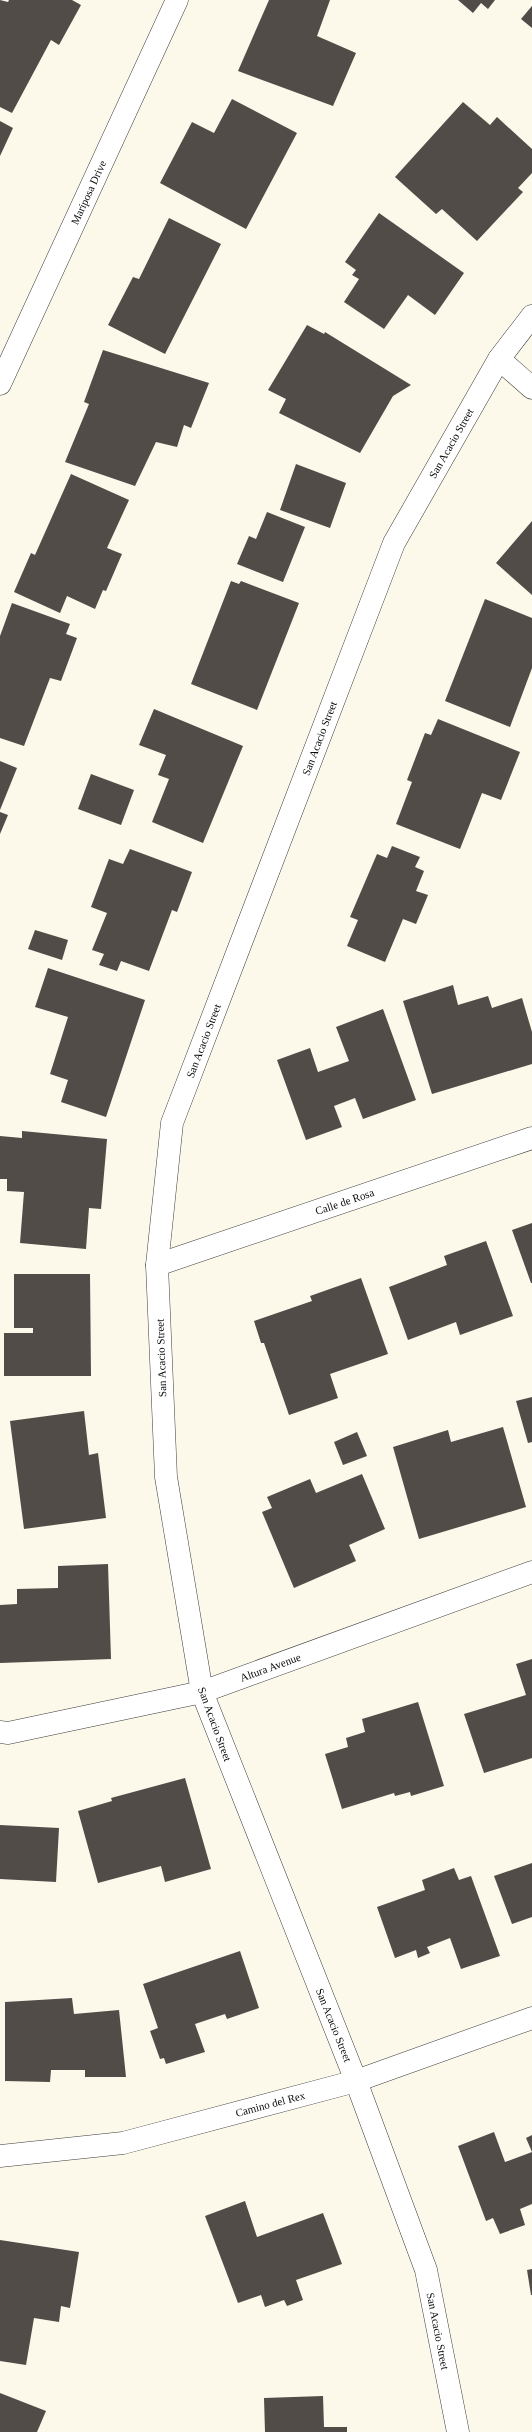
<svg xmlns="http://www.w3.org/2000/svg" width="532" height="2432" font-family="Georgia,serif">
<rect width="100%" height="100%" fill="#fcf8ea"/>
<path fill="#514c48" d="M0,0L8,2L9,0H72L81,5L59,45L51,40L12,113L0,107Z
M269,0H330L317,36L356,53L333,106L238,71Z
M458,0H495L488,9L481,3L473,13Z
M532,6V28L521,19Z
M232,99L297,133L246,229L160,183L192,122L214,133Z
M463,102L490,125L497,117L532,149V173L518,188L523,192L477,241L442,209L436,214L395,177Z
M0,121L13,128L0,156Z
M379,213L464,273L435,315L408,295L384,329L344,302L359,279L352,275L356,270L345,262Z
M169,218L221,244L165,354L108,325L133,277L139,279Z
M307,325L324,334L325,332L411,385L393,396L360,453L279,413L286,399L268,390Z
M103,350L209,383L191,428L184,425L177,447L156,442L135,486L65,462L89,404L84,402Z
M296,464L346,483L330,528L280,510Z
M71,474L129,500L107,548L122,554L106,591L103,590L95,609L67,596L60,613L14,592L31,553L35,555Z
M267,512L305,527L283,582L237,564L249,536L256,539Z
M532,521V595L496,563Z
M231,581L239,584L241,581L299,603L257,710L191,684Z
M485,599L532,618V668L510,727L445,701Z
M12,603L70,624L66,634L77,638L61,681L50,678L24,746L0,738V636Z
M154,709L243,746L203,843L152,822L169,779L158,775L166,755L139,745Z
M438,719L520,752L501,800L482,793L460,849L396,824L412,782L407,780L425,733L431,735Z
M0,761L17,768L0,810Z
M91,774L134,790L121,825L78,809Z
M0,812L8,815L0,834Z
M392,846L420,857L415,867L424,871L416,891L428,895L416,924L403,919L385,962L347,946L358,920L350,917L377,854L387,858Z
M130,849L192,872L177,912L172,910L149,971L121,961L117,971L99,965L104,954L92,950L107,913L91,907L109,859L123,864Z
M35,930L68,940L62,960L28,949Z
M48,968L145,1000L106,1117L61,1102L68,1080L50,1074L68,1017L35,1007Z
M453,985L458,1005L488,996L492,1008L522,998L532,1032V1064L432,1094L403,1001Z
M383,1009L416,1100L363,1119L355,1098L334,1106L342,1127L306,1140L277,1060L310,1048L318,1072L349,1061L336,1027Z
M22,1131L107,1139L101,1209L89,1208L86,1249L20,1243L24,1192L7,1191V1179H0V1136L22,1138Z
M532,1223V1283H531L512,1230Z
M486,1241L513,1316L460,1335L456,1322L408,1340L389,1287L447,1265L444,1256Z
M14,1274H90L91,1376H4V1333H33V1328H14Z
M361,1278L388,1354L330,1374L338,1398L289,1415L264,1343H261L254,1321L312,1301L310,1296Z
M532,1397V1442L528,1443L516,1401Z
M84,1411L89,1455L98,1453L106,1518L24,1529L10,1421Z
M503,1427L526,1507L419,1539L393,1447L448,1430L451,1442Z
M357,1432L367,1456L343,1465L334,1442Z
M362,1474L385,1529L349,1545L356,1561L294,1588L262,1512L272,1508L267,1497L310,1479L316,1493Z
M108,1564L111,1659L0,1663V1605L17,1604V1589L58,1588V1566Z
M532,1659V1758L484,1773L464,1714L526,1695L516,1664Z
M418,1702L444,1786L411,1796L410,1792L395,1796L394,1793L342,1809L325,1754L348,1747L346,1738L365,1732L362,1719Z
M185,1778L211,1869L165,1882L161,1866L98,1883L78,1811L112,1801L111,1798Z
M0,1825L59,1828L56,1882L0,1879Z
M532,1863V1917L512,1924L494,1876Z
M454,1868L459,1880L471,1876L500,1956L461,1969L450,1938L427,1947L430,1953L418,1958L416,1950L395,1958L377,1907L425,1890L422,1880Z
M240,1951L259,2008L227,2019L225,2014L195,2024L205,2052L166,2064L164,2058L160,2059L150,2031L158,2028L143,1984Z
M72,1998L74,2014L119,2010L126,2077H85V2070H51L50,2082L5,2081V2002Z
M494,2132L505,2162L532,2152L526,2138L532,2135V2204L520,2209L525,2225L500,2234L493,2218L486,2221L458,2146Z
M245,2201L257,2237L323,2213L342,2264L296,2280L303,2300L287,2306L284,2300L265,2307L261,2295L238,2303L205,2216Z
M0,2240L79,2252L70,2308L61,2306L59,2322L34,2318L26,2365L0,2361Z
M532,2269V2295H531L527,2270Z
M0,2393L46,2411L37,2432H0Z
M323,2396L324,2427H347V2432H265L264,2398Z"/>
<g fill="none" stroke-linecap="round" stroke-linejoin="round">
<defs>
<g id="minor">
<path d="M499,359L532,388"/>
<path id="s1" d="M0,384L177,0"/>
<path id="s2" d="M157,1265L532,1138"/>
<path id="s3" d="M0,1732L8,1733L202,1692L532,1572"/>
<path id="s4" d="M0,2156L123,2143L356,2081L532,2018"/>
<path id="s5" d="M458,2432L426,2270L356,2081L202,1692L166,1477L157,1265L172,1123L394,543L499,359L532,316"/>
</g>
</defs>
<use href="#minor" stroke="#3d3d3d" stroke-width="23"/>
<use href="#minor" stroke="#fff" stroke-width="22"/>
</g>
<g text-anchor="middle" stroke-width="4" stroke-linejoin="round" paint-order="stroke">
<g font-size="11" fill="#0a0a0a" stroke="#fff">
<text dy="4" stroke="none"><textPath href="#s1" startOffset="211">Mariposa Drive</textPath></text>
<text dy="4" stroke="none"><textPath href="#s5" startOffset="2094">San Acacio Street</textPath></text>
<text dy="4" stroke="none"><textPath href="#s5" startOffset="1770">San Acacio Street</textPath></text>
<text dy="4" stroke="none"><textPath href="#s5" startOffset="1446">San Acacio Street</textPath></text>
<text dy="4" stroke="none"><textPath href="#s2" startOffset="198">Calle de Rosa</textPath></text>
<text transform="translate(161 1358) rotate(-92)" y="4">San Acacio Street</text>
<text dy="4" stroke="none"><textPath href="#s3" startOffset="279">Altura Avenue</textPath></text>
<text transform="translate(215 1724) rotate(70)" y="4">San Acacio Street</text>
<text transform="translate(334 2025) rotate(68)" y="4">San Acacio Street</text>
<text dy="4" stroke="none"><textPath href="#s4" startOffset="276">Camino del Rex</textPath></text>
<text transform="translate(438 2331) rotate(79)" y="4">San Acacio Street</text>
</g>
</g>
</svg>
